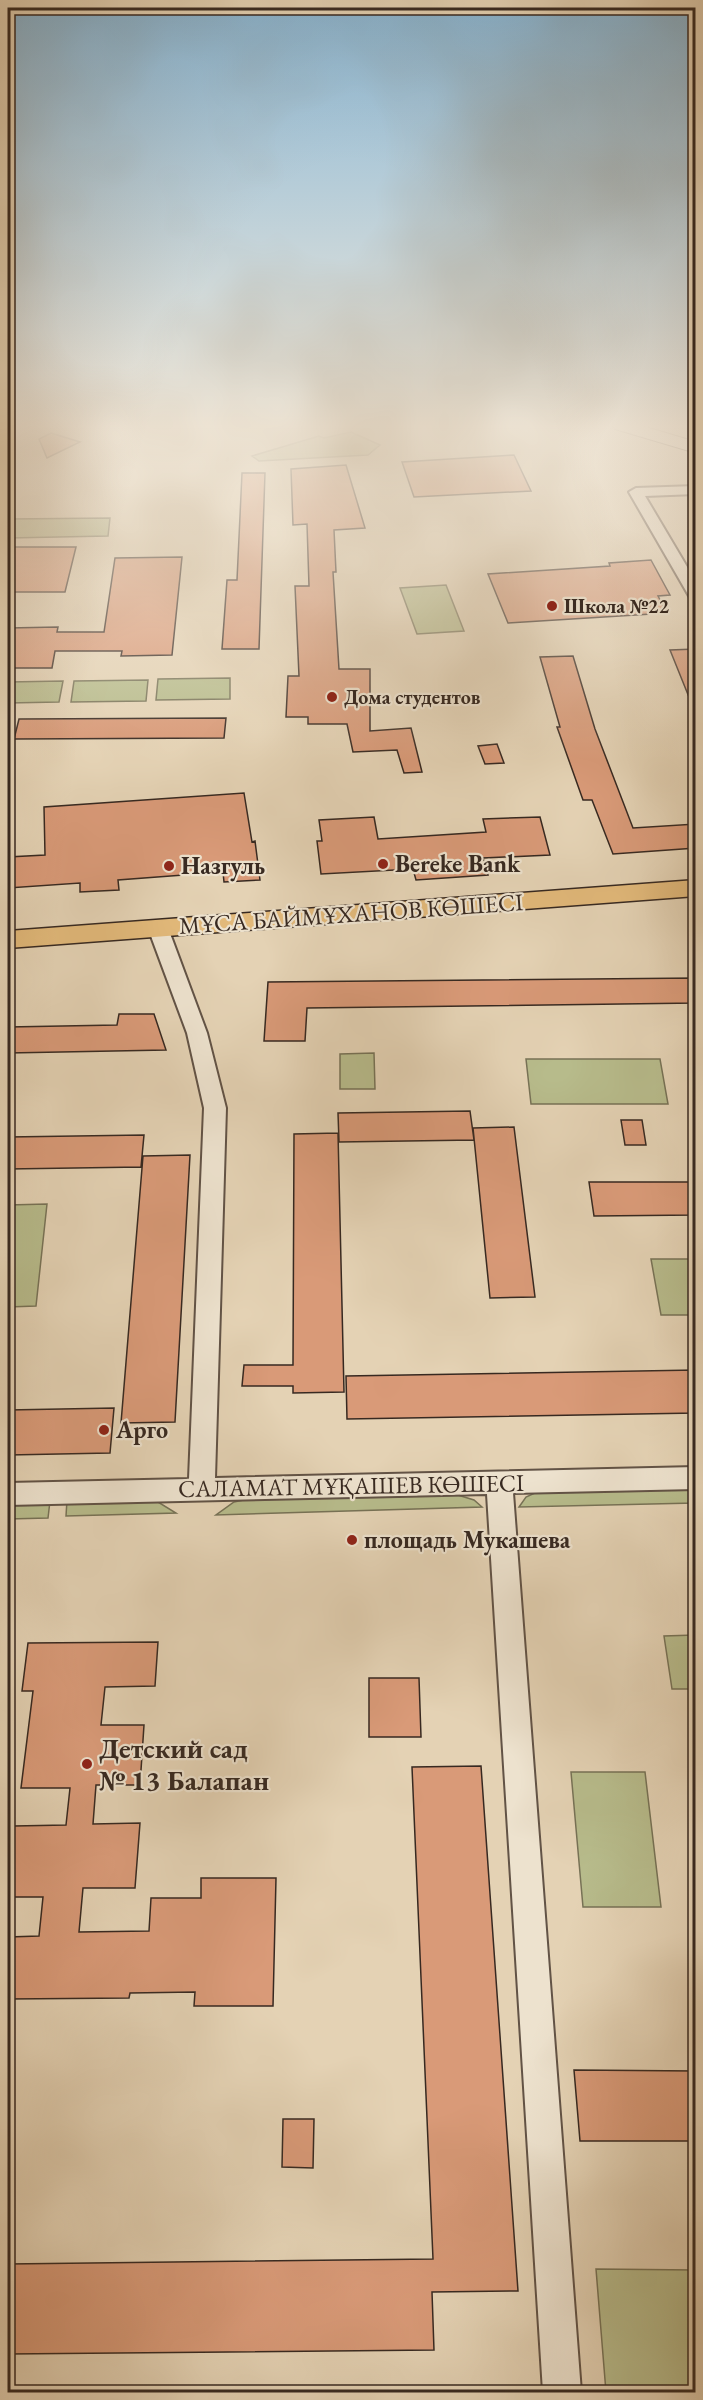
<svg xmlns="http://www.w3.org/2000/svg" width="703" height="2400" font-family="'EB Garamond',serif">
<rect width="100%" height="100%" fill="#e4d2b4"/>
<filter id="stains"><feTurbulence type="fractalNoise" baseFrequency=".00333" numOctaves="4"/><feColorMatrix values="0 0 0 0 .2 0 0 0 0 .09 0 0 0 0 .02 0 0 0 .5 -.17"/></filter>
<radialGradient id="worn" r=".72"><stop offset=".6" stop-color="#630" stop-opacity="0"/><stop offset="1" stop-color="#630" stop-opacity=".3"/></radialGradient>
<path fill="#b7bb8b" stroke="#777256" stroke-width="1.5" d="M351,432L380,445L368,455L259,461L252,456L319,436L324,438Z
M110,518L108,536L8,538V519Z
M446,585L464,631L417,634L400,588Z
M230,678V699L156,700L158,679Z
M148,680L146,701L71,702L74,681Z
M63,681L59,702L8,703V682Z
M374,1053L375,1089H340V1054Z
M526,1059H660L668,1104H531Z
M47,1204L36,1306L8,1307V1205Z
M651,1259H695V1315H661Z
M695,1488V1503L519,1507L526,1497L537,1492Z
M448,1492L474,1500L482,1507L216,1515L234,1502L248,1499Z
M145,1498L158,1502L176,1513L66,1516L67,1500Z
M50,1501L48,1518L8,1519V1503Z
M695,1635V1689H672L664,1636Z
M571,1772H645L661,1907H583Z
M596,2269L695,2270V2392H606Z"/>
<path fill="#d99a78" stroke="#372921" stroke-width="1.5" d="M51,433L80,442L47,458L39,439Z
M514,455L531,491L414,497L402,462Z
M346,465L365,528L334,530L336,572H333L339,669H370V731L411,728L422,772L404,773L397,750L353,752L347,724H308V717H286L288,676H299L295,586H309L307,524L293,525L291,469Z
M242,473H265L259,649H222L227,580H237Z
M8,547H76L65,592H8Z
M182,557L172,655L121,656L122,651H55L52,668H8V628L58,627L57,632H104L115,558Z
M651,560L670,595L658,596L667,613L508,623L488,574L610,566L609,563Z
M696,649V711L695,712L670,650Z
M573,656L595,729L633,828L696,824V848L613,854L592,800H583L557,727H560L540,657Z
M226,718L224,738L14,739L19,719Z
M497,744L504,763L485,764L478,746Z
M244,793L252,842L255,841L260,880L224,882L223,872L118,880L119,890L80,892V883L8,888V857L45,855L44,807Z
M374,817L378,839L486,832L483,819L540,817L550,855L483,858L488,875L416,880L413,869L321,874L317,841H322L319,820Z
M696,978V1003L307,1008L305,1041H264L268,982Z
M119,1014H154L166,1050L8,1053V1027L117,1025Z
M470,1111L474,1140L339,1142L338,1113Z
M621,1120H642L646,1145H625Z
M514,1127L535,1297L490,1298L473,1128Z
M338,1133L344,1392L293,1393V1386H242L244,1365H293L294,1134Z
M144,1135L141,1167L8,1169V1137Z
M190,1155L175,1422L121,1423L143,1156Z
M589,1182H696V1215L594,1216Z
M696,1370V1413L347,1419L346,1376Z
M114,1408L110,1453L8,1455V1410Z
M158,1642L155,1686L105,1687L101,1725H144L140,1785H96L93,1824L140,1823L135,1888H83L79,1932L149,1931L151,1898H201V1878H276L273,2006H194L195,1992L130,1993L129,1998L8,1999V1937L39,1936L43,1897H8V1876L14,1826L66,1825L70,1788H21L33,1691H22L28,1643Z
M369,1678H419L421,1737H369Z
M481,1766L518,2291L432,2292L434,2350L8,2354V2264L433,2259L412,1767Z
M574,2070L696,2071V2141H580Z
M283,2119H314L313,2168L282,2167Z"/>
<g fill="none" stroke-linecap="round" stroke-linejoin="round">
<defs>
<path id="minor" d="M696,486V494L645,496L696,582V600L689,596L629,492L636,488Z
M158,922L165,924L168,928L207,1033L226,1108L215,1478L696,1467V1489L513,1493L581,2392H543L487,1494L8,1505V1483L189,1479L204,1108L187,1033L148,928L151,924Z"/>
<path id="secondary" d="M612,425H639L696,442V453L615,429Z"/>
<path id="primary" d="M696,880V896L8,948V931Z"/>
</defs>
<use href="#minor" stroke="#625346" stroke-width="4"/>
<use href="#secondary" stroke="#372921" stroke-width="2"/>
<use href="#primary" stroke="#372921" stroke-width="3"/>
<use href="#minor" fill="#ede2ce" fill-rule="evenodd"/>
<use href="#secondary" fill="#ede2ce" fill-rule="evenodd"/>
<use href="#primary" fill="#e2b97a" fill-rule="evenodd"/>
</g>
<linearGradient id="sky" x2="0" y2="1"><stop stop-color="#87b5d4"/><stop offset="0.56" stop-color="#f3ebdd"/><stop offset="1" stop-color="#f3ebdd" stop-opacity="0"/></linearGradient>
<rect width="703" height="761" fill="url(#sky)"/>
<g fill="#8f2418" stroke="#ede2ce" stroke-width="2">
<circle cx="552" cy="606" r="6"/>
<circle cx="332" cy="697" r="6"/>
<circle cx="383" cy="864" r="6"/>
<circle cx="169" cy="866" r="6"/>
<circle cx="104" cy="1430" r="6"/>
<circle cx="352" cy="1540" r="6"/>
<circle cx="87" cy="1764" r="6"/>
</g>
<g text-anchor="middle" stroke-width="4.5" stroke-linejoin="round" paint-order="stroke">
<g font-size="20" font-weight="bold" fill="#372921" stroke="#ede2ce" text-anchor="start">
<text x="564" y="613">Школа №22</text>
<text x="344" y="704">Дома студентов</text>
</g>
<g font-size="24" font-weight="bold" fill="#372921" stroke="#ede2ce" text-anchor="start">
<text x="395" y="872">Bereke Bank</text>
<text x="181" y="874">Назгуль</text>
<text x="116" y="1438">Арго</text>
<text x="364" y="1548">площадь Мукашева</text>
</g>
<g font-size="24" fill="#372921" stroke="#ede2ce">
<text transform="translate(351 914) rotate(-4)" y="8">МҰСА БАЙМҰХАНОВ КӨШЕСІ</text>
<text transform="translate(351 1486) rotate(-1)" y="8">САЛАМАТ МҰҚАШЕВ КӨШЕСІ</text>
</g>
<g font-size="28" font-weight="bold" fill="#372921" stroke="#ede2ce" text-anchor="start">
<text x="99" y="1758">Детский сад<tspan x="99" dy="32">№ 13 Балапан</tspan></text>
</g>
</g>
<rect width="703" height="2400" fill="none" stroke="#e4d2b4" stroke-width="30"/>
<rect x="9" y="9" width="685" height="2382" fill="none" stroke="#372921" stroke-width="3"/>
<rect x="15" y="15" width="673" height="2370" fill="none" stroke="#372921" stroke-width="1.5"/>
<rect width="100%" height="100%" filter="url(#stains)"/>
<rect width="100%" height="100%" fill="url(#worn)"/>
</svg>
